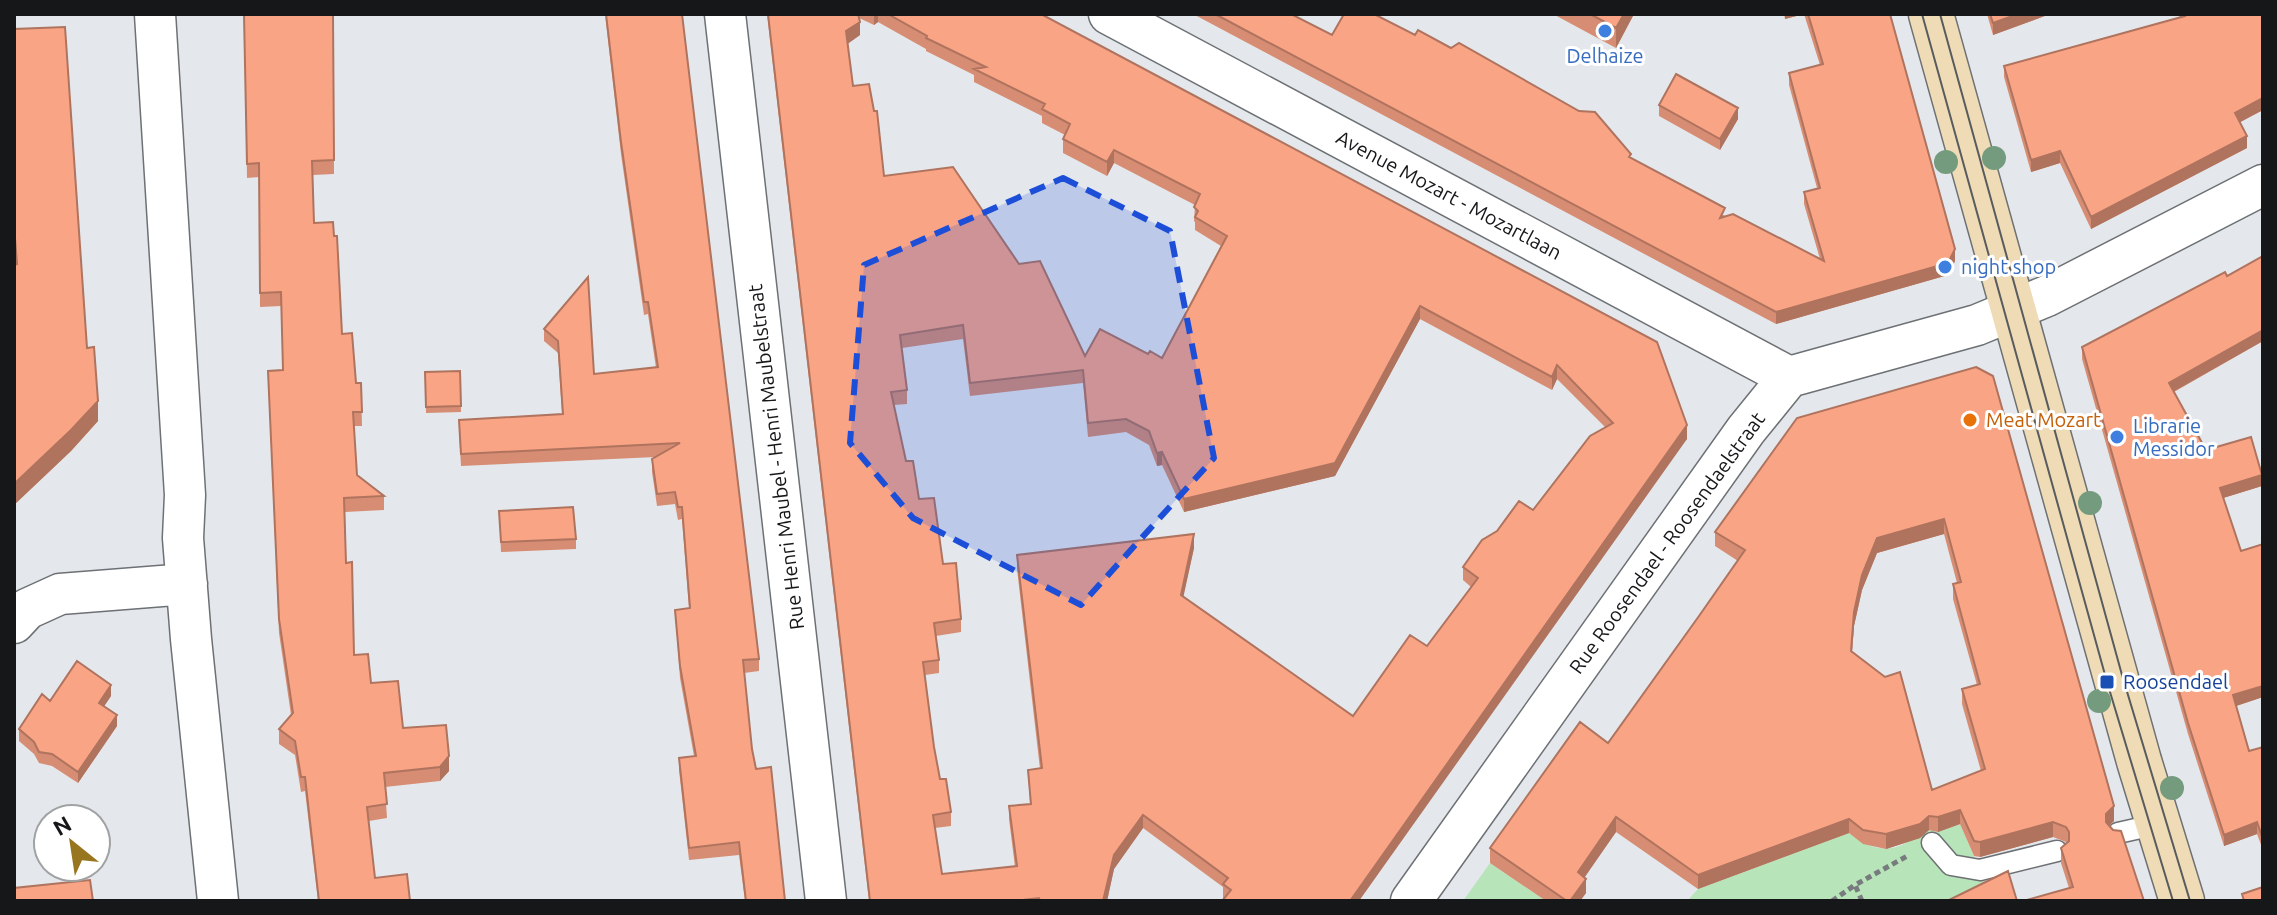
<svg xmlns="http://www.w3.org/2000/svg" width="2277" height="915" font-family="Ubuntu,sans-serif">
<rect width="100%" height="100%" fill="#e4e8ed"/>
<path fill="#b8e4b9" d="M1960,824L1990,894L1977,901H1687L1698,889L1849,833C1875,854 1902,855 1923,827L1941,831Z
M1490,863L1546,901H1463Z"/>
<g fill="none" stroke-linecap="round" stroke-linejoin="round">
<defs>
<path id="lane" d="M2118,833L2158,824
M1932,843L1951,865L1980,870L2057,851"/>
<path id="street" d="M155,14L185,495L183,538L191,639L218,901
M725,14L826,901
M1109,14L1789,377
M14,623L27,609L60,594L187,584
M1411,901L1746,430L1789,377L1977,325L2047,296L2263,185"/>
<path id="secondary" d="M1931,14L2139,761L2182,901"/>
</defs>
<use href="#lane" stroke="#6d7174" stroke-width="23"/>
<use href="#street" stroke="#6d7174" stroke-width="43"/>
<use href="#secondary" stroke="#6d7174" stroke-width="47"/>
<path stroke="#787b7e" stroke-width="5" stroke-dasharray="6 4" stroke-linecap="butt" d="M1832,901L1855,885
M1862,901L1855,885L1909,855"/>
<use href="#lane" stroke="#fff" stroke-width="20"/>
<use href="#street" stroke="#fff" stroke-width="40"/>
<use href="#secondary" stroke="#efdbb6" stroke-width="44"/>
<path stroke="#595c5e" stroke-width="2" d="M1922,14L2107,682L2173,901
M1940,14L2122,675L2190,901"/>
</g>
<g fill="#749b7d">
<circle cx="1994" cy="158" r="12"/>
<circle cx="1946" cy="162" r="12"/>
<circle cx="2090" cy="503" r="12"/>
<circle cx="2099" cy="701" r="12"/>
<circle cx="2172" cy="788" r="12"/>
</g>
<path fill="#d78d73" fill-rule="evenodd" d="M244,14H333L334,174L313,175L314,223L334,236L342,334L356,383H361L362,426H354L357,475L384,496V510L345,512L346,563L354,655L371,683L403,728L449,771L440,781L385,787L387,818L369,821L375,878L410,901H318L305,791L301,792L295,755L279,744V729L291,715L279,633L268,371L283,370L281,306L260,307L259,177L247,178Z
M605,14L759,659V671L744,673L752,749L785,901H745L739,855L689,860L679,770V758L694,756L680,678L675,610L689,608L682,519L678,520L675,504L657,506L652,472V459L656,457L461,466L459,432L562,414L558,353L544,341V329L588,277L594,374L656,368L648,314L644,315L621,154Z
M767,14H1041L1687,439L1224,899L1223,898V887L1143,828L1114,869L1107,901H869ZM859,18L874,25L878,22L926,49V51L974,75V82L1042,116V123L1065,135L1063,139V153L1107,176L1114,163L1195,205L1194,221L1195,222V230L1221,246L1162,358L1148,354L1085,356L1019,264L884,176L853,86L847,44L860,35ZM1420,319L1552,390L1557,379L1605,427L1533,510L1463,567V580L1471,587L1427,646L1353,716L1183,596L1194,548L1017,555V569L1040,769L1028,770L1030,804L1009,806V819L1015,867L942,874L935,828L951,826V812L940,779L934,747L925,675L939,673V660L936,636L961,632V619L906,461L894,405L907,404V390L902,348L963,339L970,396L1083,383L1088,437L1126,432L1149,445L1157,466L1162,465L1184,512L1335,476Z
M1193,14H1291L1332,35L1631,159L1725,216L1820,259L1804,204V192L1817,188L1789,85V73L1820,65L1804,14L1785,19L1784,14H1890L1955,261L1948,275L1776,324Z
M1553,14H1634L1616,48Z
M1987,14H2050L1993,35Z
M2178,14H2263V110L2239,122L2247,148L2091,229L2060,163L2031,172L2004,77V66L2180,18Z
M14,29L87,348L98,421L71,451L14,505V265L16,264L14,246Z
M1659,105L1738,119L1720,150L1659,116Z
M2263,256V341L2174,392L2206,450L2262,486L2223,498L2241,551L2263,544V697L2236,706L2249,751L2263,747V850L2257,834L2224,846L2188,734L2082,359V347L2227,276Z
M1976,367L2114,821L2109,826L2144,901L2069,888L2061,863V848L2067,843L2066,842L2053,837L1980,857L1974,856L1960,824L1938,832L1929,830L1920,838L1886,849L1863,844L1849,833L1698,889L1616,832L1584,877L1586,893L1580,901H1546L1490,863V848L1608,743L1738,561L1715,546V532ZM1944,534L1957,583L1953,584V599L1977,685L1962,689V704L1981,771L1932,790L1852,652L1854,626L1862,590L1877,553Z
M460,371L461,412L426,413L425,372Z
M499,511L576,539V549L501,552Z
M111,696L104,706L117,726L78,783L52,766L39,763L34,754L19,741V729L50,701Z"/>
<path fill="#af735e" d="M874,14H878V22L874,25Z
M1624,14H1634L1616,48V28Z
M1785,14H1804L1785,19Z
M2018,14H2050L1993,35V23Z
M860,22V35L846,45V31Z
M2263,98V110L2235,125V113Z
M1738,108V119L1720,150V139Z
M2247,136V148L2091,229V217Z
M1114,150V163L1107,176V162Z
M2060,151V163L2031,172V160Z
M1955,249V261L1948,275L1776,324V312Z
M1420,306V319L1335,476L1184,512V499Z
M2263,330V341L2169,394V383Z
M1557,365V379L1552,390V377Z
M98,401V421L71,451L14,505V484Z
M1687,425V439L1359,901H1350Z
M1162,452V465L1157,466V453Z
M2262,475V486L2220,499V488Z
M1944,519V534L1877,553L1862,590L1854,626L1851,666L1854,612L1862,575L1877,538Z
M1194,534V548L1181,608V595Z
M111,685V696L99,714V703Z
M2263,686V697L2233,707V695Z
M117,715V726L78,783V772Z
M449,756V771L440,781V767Z
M2114,806V821L2106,828V814Z
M1960,810V824L1938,832V817Z
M1143,815V828L1114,869L1107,901H1103L1114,855Z
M1929,816V830L1920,838L1886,849V834Z
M1616,817V832L1578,887V872Z
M1849,819V833L1698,889V875Z
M2053,822V837L1980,857V842Z
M2257,822V834L2224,846V835Z
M1586,879V893L1580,901H1570Z"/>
<path fill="#faa486" stroke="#af735e" stroke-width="2" fill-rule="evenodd" d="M244,14H333L334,160L312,161L314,223L333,222L334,236H337L342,334L352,333L356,383H361L362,412H353L357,475L384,496L344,498L346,563L352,562L354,655L368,654L371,683L398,681L403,728L446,725L449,756L440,767L384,773L387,804L367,807L375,878L407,874L410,901H319L305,777H301L295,741L279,729L293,713L279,619L268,371L283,370L281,292L260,293L259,163L247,164Z
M606,14H682L759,659L743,660L752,749L756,769L771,767L785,901H746L739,842L689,848L679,758L696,756L680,666L675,610L690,608L682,507H678L675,492L657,494L652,459L680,443L461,454L459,420L563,414L558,341L544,329L588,277L594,374L658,367L648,302H644L621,142Z
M768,14H858L860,22L846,31L853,86L869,84L874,111H877L884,176L953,167L1019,264L1040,261L1085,356L1100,329L1148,354L1150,351L1162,358L1227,236L1195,217L1198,211L1194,207L1200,194L1114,150L1107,162L1063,139L1070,124L1042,109L1045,104L974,69L986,67L926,38L927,36L888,14H1041L1657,342L1687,425L1350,901H1222L1231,890L1223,884L1228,878L1143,815L1114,855L1103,901H1040L1039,898L1015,901H870ZM1420,306L1552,377L1557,365L1613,423L1590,436L1533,510L1519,501L1497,531L1482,540L1463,567L1478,578L1427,646L1410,635L1353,716L1181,595L1194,534L1017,555L1042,768L1028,770L1031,804L1009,806L1017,866L942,874L933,815L951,812L946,779H940L934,747L923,662L939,660L934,623L961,619L956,563L943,564L934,498L919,499L913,461H906L891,392L907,390L900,335L963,325L970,383L1083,370L1088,423L1126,419L1149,431L1157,453L1162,452L1184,499L1335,463Z
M1215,14H1291L1332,35L1344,14H1374L1415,35L1418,30L1451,48L1459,43L1579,111L1595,112L1631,154L1629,157L1725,208L1720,218L1733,214L1824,261L1804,192L1820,188L1789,73L1823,64L1808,14H1890L1955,249L1948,263L1776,312Z
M1590,14H1624L1616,28Z
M1990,14H2018L1993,23Z
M2184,14H2263V98L2235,113L2247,136L2091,217L2060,151L2031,160L2004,66L2185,16Z
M65,27L87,348L94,347L98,401L71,430L14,484V265L17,264L14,225V29Z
M1676,74L1738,108L1720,139L1659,105Z
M2263,256V330L2169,383L2206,450L2251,437L2262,475L2220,488L2241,551L2263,544V576L2262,577L2263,581V686L2233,695L2249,751L2263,747V839L2257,822L2224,835L2188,723L2082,347L2225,272L2227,276Z
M1976,367L1993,376L2114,806L2106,814V822L2113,830L2121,831L2144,901H2023L2073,887L2061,848L2069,841V832L2066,827L2053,822L1980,842L1974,841L1960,810L1938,817L1929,816L1920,824L1886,834L1863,830L1849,819L1698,875L1616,817L1578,872L1586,879L1570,901H1567L1490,848L1580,722L1608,743L1699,616L1745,550L1715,532L1797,418ZM1944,519L1961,582L1953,584L1980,684L1962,689L1985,769L1932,790L1900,672L1885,677L1851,651L1854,612L1862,575L1877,538Z
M460,371L461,406L426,407L425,372Z
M573,507L576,539L501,542L499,511Z
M77,661L111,685L99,703L117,715L78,772L52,754L39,752L34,742L19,729L42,694L50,701Z
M2008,871L2017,901H1947Z
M90,880L93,901H14V888Z
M2263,887V901H2244L2242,894Z"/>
<path fill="#1d4ed8" fill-opacity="0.2" stroke="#1d4ed8" stroke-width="6" stroke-dasharray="16 10" stroke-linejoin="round" d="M1063,178L1170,231L1214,458L1081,605L913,518L850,443L864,265Z"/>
<g fill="#3f7fe0" stroke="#fff" stroke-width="3">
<circle cx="1605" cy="31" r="8"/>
<circle cx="1945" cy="267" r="8"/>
<circle cx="2117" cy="437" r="8"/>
</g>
<circle fill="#e8710a" stroke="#fff" stroke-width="3" cx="1970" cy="420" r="8"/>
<rect fill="#1a4fb4" stroke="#fff" stroke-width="3" x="2099" y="674" width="16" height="16" rx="4"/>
<g text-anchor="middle" stroke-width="6" stroke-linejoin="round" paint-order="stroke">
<g font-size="20" fill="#366cbe" stroke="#fff" text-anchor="start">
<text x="1605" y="63" text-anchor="middle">Delhaize</text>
<text x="1961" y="274">night shop</text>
<text x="2133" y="433">Librarie<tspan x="2133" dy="23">Messidor</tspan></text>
</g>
<g font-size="20" fill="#151718" stroke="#fff">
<text transform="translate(1449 195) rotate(28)" y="7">Avenue Mozart - Mozartlaan</text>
<text transform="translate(776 457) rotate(-97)" y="7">Rue Henri Maubel - Henri Maubelstraat</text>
<text transform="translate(1667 543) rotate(-54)" y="7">Rue Roosendael - Roosendaelstraat</text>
</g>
<g font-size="20" fill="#c56008" stroke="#fff" text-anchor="start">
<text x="1986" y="427">Meat Mozart</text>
</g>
<g font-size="20" fill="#164399" stroke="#fff" text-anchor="start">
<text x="2123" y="689">Roosendael</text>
</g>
</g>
<rect width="2277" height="915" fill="none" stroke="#151718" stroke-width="32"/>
<g transform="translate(72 843) rotate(330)"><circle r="38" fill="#ffffff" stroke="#a1a2a3" stroke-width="2"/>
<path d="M0-6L14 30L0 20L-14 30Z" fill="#98761f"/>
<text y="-12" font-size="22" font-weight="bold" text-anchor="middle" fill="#151718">N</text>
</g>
</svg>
